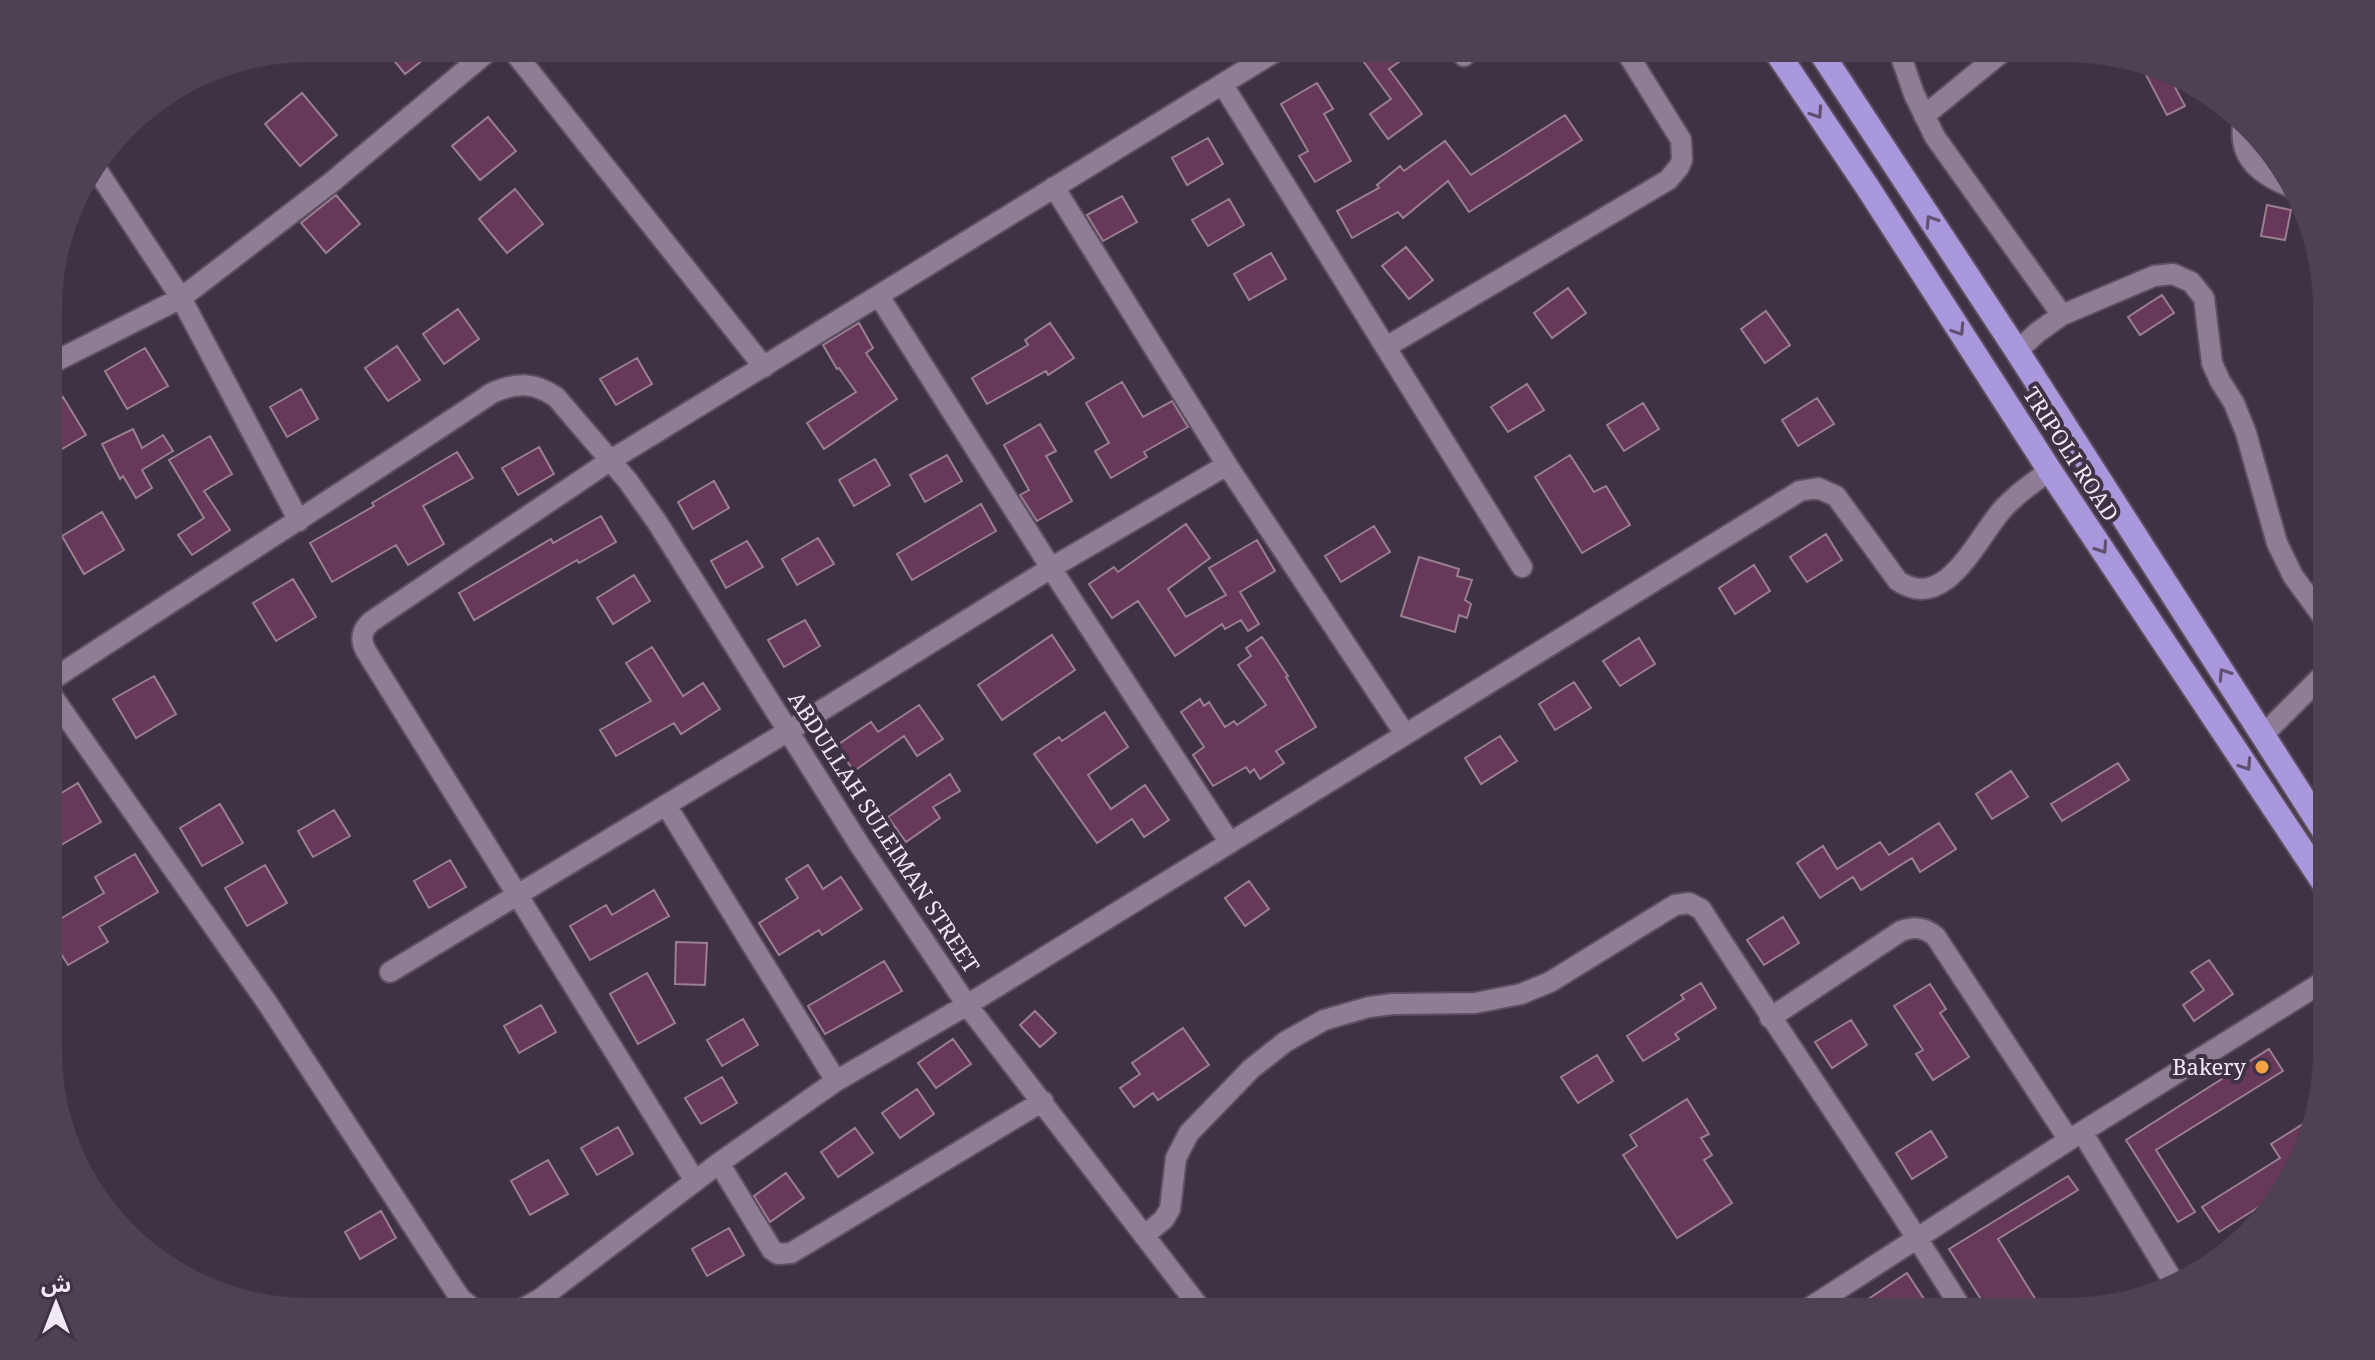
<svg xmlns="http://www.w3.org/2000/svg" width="2375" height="1360" font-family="'Noto Serif','Noto Sans Arabic',serif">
<rect width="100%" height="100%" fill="#403245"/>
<path fill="#673859" stroke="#997f90" stroke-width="2" d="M384,48H438L405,74Z
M1366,48H1419L1389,69L1422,114L1388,139L1370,114L1391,99L1358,54Z
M2143,69L2169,76L2185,106L2167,115Z
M1317,83L1333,109L1324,114L1351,161L1315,182L1299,156L1308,151L1281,104Z
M302,93L337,135L300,166L265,124Z
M1565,115L1582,140L1469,212L1448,181L1403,218L1398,212L1352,238L1337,211L1379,188L1377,185L1400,166L1404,171L1445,141L1471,175Z
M488,117L516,151L480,180L452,146Z
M1208,138L1223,164L1187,185L1172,158Z
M515,189L543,224L507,253L479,219Z
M336,195L360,224L326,253L301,223Z
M1122,196L1137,222L1103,241L1087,215Z
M1229,199L1244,225L1208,246L1192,220Z
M2267,205L2291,210L2285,240L2261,236Z
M1406,247L1433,280L1409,299L1382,266Z
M1271,253L1286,279L1249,300L1234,274Z
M1568,288L1586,313L1552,338L1534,313Z
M2162,295L2174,313L2140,335L2128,317Z
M458,309L479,339L444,364L423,334Z
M1766,311L1790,345L1765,363L1741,329Z
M859,323L873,348L866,353L897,399L824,449L807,423L856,392L839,368L837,369L823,345Z
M1050,323L1074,358L1048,375L1046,371L987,404L972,378L1028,345L1025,340Z
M397,346L420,380L388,401L365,368Z
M145,348L168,386L127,409L105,371Z
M637,358L652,384L616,405L600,379Z
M1122,382L1143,417L1172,401L1188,427L1144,452L1147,457L1111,478L1095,451L1109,443L1086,403Z
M1527,384L1544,410L1508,432L1491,407Z
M301,389L318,419L287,437L270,407Z
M63,397L86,435L50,456V405Z
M1817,398L1834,424L1798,446L1782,420Z
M1643,403L1659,429L1624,451L1607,425Z
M1040,424L1056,451L1046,456L1072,501L1037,521L1020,495L1029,490L1004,445Z
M133,429L142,448L163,435L173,451L142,470L152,488L136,498L123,476L120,479L102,444Z
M210,436L232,474L204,491L230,530L192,555L178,535L204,518L169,460Z
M539,447L554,474L518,495L502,468Z
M457,452L473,478L423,506L444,544L408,565L396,545L332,582L310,543L374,506L372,503Z
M947,455L962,481L925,502L910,475Z
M1570,455L1594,492L1606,486L1630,525L1582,553L1535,477Z
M875,459L890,485L854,506L839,480Z
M714,481L729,508L693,529L678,502Z
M981,504L996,531L912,580L897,554Z
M102,512L124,550L84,574L62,536Z
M601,516L616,542L579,563L577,560L474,620L459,593L551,539L553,543Z
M1186,524L1210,558L1168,589L1186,617L1226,595L1209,568L1257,540L1275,571L1240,592L1259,624L1248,631L1241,620L1225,629L1222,624L1175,656L1138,601L1112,618L1089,584L1114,567L1118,572Z
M1374,526L1390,552L1341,582L1325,556Z
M1826,534L1842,560L1807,582L1790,557Z
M818,538L834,564L797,585L782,559Z
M747,541L763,567L726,588L711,561Z
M1419,557L1459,569L1457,576L1472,580L1465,600L1471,604L1467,618L1459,615L1455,632L1401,616Z
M1754,565L1770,591L1735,614L1719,588Z
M634,575L650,601L613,624L597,598Z
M293,579L316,617L276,641L253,603Z
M805,620L820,646L784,667L768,640Z
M1052,635L1075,670L1002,720L978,685Z
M1262,637L1288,676L1286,677L1316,727L1276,751L1284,763L1260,779L1254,769L1250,773L1246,767L1213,786L1193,755L1204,747L1181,712L1200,699L1204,706L1209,702L1225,727L1234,721L1237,725L1266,705L1238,665L1251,656L1246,648Z
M1639,638L1655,664L1620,686L1603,661Z
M652,647L683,696L703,683L720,709L681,734L674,723L616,756L600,730L651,701L626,663Z
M154,676L176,714L136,738L113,699Z
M1574,682L1591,708L1555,730L1539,704Z
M919,705L943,739L917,756L904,736L854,771L836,746L871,722L878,732Z
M1105,712L1128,747L1088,775L1111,809L1145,785L1169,820L1144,837L1132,819L1097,843L1034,754L1059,737L1062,741Z
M1500,736L1517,761L1481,784L1465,758Z
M2118,763L2129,780L2062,821L2051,804Z
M2011,771L2028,797L1992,819L1976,794Z
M950,774L960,791L933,807L940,818L906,842L888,817Z
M78,783L101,822L61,845L50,827V800Z
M220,804L243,843L202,866L180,828Z
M334,810L350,836L313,857L298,831Z
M1939,823L1956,849L1920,872L1912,858L1861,890L1853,877L1820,898L1797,863L1823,846L1837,869L1880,842L1889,855Z
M135,854L158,892L99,927L108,942L68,965L50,936V925L104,893L95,877Z
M450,860L466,887L429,908L414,881Z
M265,865L287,903L247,926L225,888Z
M808,865L823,889L841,877L862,909L822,935L819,930L779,955L759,923L798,898L786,879Z
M1249,881L1269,909L1245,926L1225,898Z
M654,890L669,916L590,960L570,926L606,905L612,915Z
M1783,917L1799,943L1764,965L1747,940Z
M676,942L707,943L705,985L675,984Z
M2209,960L2233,994L2194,1021L2183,1005L2204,990L2191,972Z
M884,961L902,991L825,1034L808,1006Z
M647,973L675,1023L638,1044L610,994Z
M1701,983L1716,1008L1675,1034L1679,1039L1643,1061L1627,1036L1684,999L1681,995Z
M1930,984L1946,1009L1940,1013L1969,1057L1933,1080L1916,1054L1923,1050L1894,1006Z
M541,1005L556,1032L519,1053L504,1026Z
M1035,1011L1056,1033L1040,1047L1020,1025Z
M743,1019L758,1045L722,1066L707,1040Z
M1851,1020L1867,1045L1832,1068L1815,1042Z
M1183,1028L1209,1065L1158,1100L1153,1093L1134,1107L1120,1088L1140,1074L1132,1063Z
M953,1039L971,1064L936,1088L918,1063Z
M2269,1049L2283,1071L2156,1150L2195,1212L2178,1222L2126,1140Z
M1597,1055L1613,1081L1578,1103L1561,1077Z
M722,1077L737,1103L701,1124L685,1098Z
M917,1089L934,1114L900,1138L882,1113Z
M1687,1099L1709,1134L1701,1138L1712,1155L1704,1160L1732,1203L1677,1238L1623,1155L1637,1146L1630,1135Z
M2311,1119L2292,1181L2281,1193L2219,1232L2202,1207L2280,1158L2271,1144Z
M618,1127L633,1154L597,1175L581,1148Z
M855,1128L873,1153L838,1177L821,1152Z
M1931,1131L1947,1157L1912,1179L1896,1153Z
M548,1160L568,1194L530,1215L511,1181Z
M786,1173L804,1198L770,1222L754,1196Z
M2068,1176L2078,1190L1998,1239L2036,1300L2017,1311L1989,1312L1949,1249Z
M381,1211L396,1238L360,1259L345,1232Z
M729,1228L744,1255L707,1276L692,1249Z
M1907,1273L1928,1305L1917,1312H1849Z"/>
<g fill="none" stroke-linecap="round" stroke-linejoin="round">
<defs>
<path id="street" d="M511,48L764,367
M1458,48L1464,56
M1898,48L1914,94L1935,137L2062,315
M1223,85L1522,567
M1924,116L2007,48
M2243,126C2239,160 2263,176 2291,187
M95,167L181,298L299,521
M1054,187L1227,465L1405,734
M879,296L1051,568L1230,843
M1386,347L1668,180L1679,167L1682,160L1681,140L1624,48
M2017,351L2038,332L2062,315L2154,276L2173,274L2191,282L2204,298L2212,363L2220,381L2234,403L2246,433L2277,543L2293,576L2326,621
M50,364L181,298L332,182L492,48
M50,681C197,584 346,491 492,393C516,382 534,382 556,397L628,481L657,522L859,844L967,1005L1203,1312
M50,693L268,1004L460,1298L477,1312
M2263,735L2326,672
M666,805L836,1081
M390,972L790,730L1051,568L1227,465
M1770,1018L1901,931C1914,926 1925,927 1936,937L2069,1140
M2082,1132L2173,1281
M719,1163L772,1250L778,1254L791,1253L1043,1101
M695,1181L366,651C360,640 361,630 372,621L611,460L1281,48
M1144,1236L1164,1219L1170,1209L1176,1158L1189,1133L1251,1069L1285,1042L1324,1020L1369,1007L1393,1004L1475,1003L1521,994L1550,982L1675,905L1689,903L1701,909C1787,1044 1879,1175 1963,1311
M517,1312L540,1299L719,1163L836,1081L967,1005L1800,491L1818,488L1836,496L1898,581C1946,613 1977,538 2002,510C2016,494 2033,482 2050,471
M1803,1312L2069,1140L2326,980"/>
<path id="highway" d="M1774,48L1868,188L2050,471L2326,886
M1818,48L2017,351L2326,834"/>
</defs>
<use href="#street" stroke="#5c4f60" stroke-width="24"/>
<use href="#highway" stroke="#5c4f60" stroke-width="28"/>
<use href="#street" stroke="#8e7d94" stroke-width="20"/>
<use href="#highway" stroke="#a998db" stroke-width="24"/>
</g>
<defs><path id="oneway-chevron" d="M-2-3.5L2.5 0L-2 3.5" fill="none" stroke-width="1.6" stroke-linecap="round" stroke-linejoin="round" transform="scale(2)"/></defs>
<g stroke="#605172">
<use href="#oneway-chevron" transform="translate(1817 113) rotate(56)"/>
<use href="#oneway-chevron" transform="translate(1931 221) rotate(-123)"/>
<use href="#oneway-chevron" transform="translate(1959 330) rotate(57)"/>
<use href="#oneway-chevron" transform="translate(2102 548) rotate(56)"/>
<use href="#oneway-chevron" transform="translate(2224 674) rotate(-123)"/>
<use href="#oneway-chevron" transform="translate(2246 765) rotate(56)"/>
</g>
<circle fill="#f4a344" stroke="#403245" stroke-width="3" cx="2262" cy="1067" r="8"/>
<g text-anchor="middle" stroke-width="8" stroke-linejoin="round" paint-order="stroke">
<g font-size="22" fill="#f2e9f6" stroke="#403245">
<text transform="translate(2071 454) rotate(57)" y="8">TRIPOLI ROAD</text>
<text transform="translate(884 832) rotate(57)" y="8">ABDULLAH SULEIMAN STREET</text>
</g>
<g font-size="22" fill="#f2e9f6" stroke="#403245" text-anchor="end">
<text x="2246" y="1075">Bakery</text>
</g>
</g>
<path d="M0 0H2375V1360H0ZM309 62H2066A247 247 0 0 1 2313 309V1051A247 247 0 0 1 2066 1298H309A247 247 0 0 1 62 1051V309A247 247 0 0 1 309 62Z" fill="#4e4153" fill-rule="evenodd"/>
<g transform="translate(56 1304)" stroke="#403245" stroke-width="6" paint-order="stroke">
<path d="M0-6L14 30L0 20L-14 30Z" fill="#f2e9f6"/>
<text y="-12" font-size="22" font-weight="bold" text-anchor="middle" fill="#f2e9f6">ش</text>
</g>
</svg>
